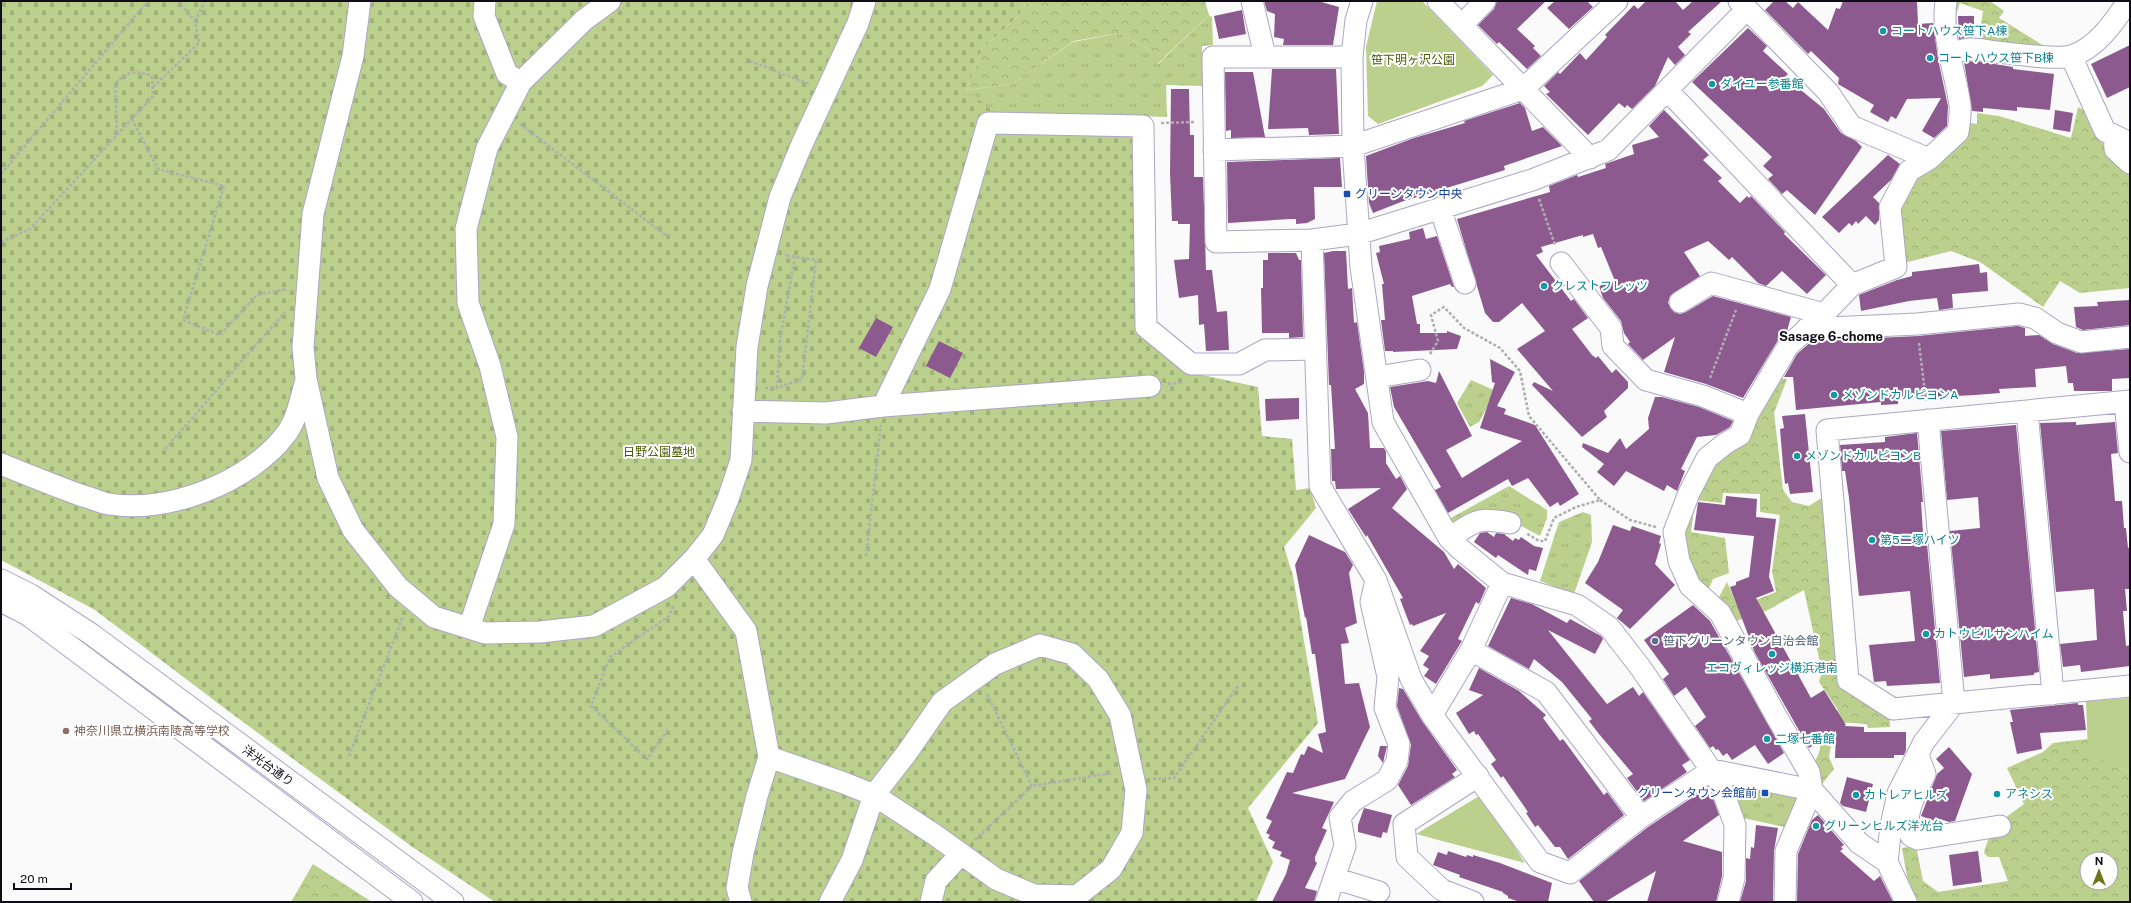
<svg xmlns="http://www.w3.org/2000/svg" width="2131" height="903" font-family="'Public Sans','Noto Sans JP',sans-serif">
<defs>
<pattern id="grass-tufts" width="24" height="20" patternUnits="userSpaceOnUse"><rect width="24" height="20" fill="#bbd08c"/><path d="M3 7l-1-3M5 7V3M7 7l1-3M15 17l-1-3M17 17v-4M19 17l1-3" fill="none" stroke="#a0b178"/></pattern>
<pattern id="forest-crowns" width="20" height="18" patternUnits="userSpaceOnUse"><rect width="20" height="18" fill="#bbd08c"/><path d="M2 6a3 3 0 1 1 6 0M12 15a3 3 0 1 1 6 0" fill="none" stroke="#a0b178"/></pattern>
<pattern id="cemetery-stones" width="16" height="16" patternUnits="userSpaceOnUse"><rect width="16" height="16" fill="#bbd08c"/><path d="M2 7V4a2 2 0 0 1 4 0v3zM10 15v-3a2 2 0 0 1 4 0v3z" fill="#a0b178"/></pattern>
</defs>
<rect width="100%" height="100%" fill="#fafafa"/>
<path fill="url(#grass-tufts)" d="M1209,15L1212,17L1213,45L1202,46V86L1166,85L1167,117L993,112L966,90L1012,84L1073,42L1119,33L1150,50L1158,64Z
M1471,380L1496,391L1479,422L1470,427L1457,403Z
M1509,486L1547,510V518L1540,536L1501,515L1459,525L1449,519Z
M1583,512L1591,515L1592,542L1574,594L1540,581L1559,522Z
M1740,783L1798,796L1785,827L1743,818L1734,789Z"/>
<path fill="url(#forest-crowns)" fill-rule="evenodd" d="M1028,1H1205L1209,15L1157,64L1150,50L1119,33L1074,41L1012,84L966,90L982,49L1017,17Z
M1951,1H1990L2004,11L1999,18L2054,52L1978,44L1983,11L1960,3L1954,20Z
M2078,107L2087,112L2106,150L2130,158V288L2080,293L2060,281L2043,307L1980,262L1951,251L1904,263L1901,209L1917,175L1965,122L1977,124V113L1999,116L2071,138Z
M1776,378L1787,379L1774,413L1783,490L1792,502L1809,506L1823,497L1844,685L1889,712L1890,727L1868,728L1867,724L1835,722L1829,757L1834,769L1822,784L1811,769C1818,755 1824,748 1817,733L1824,719L1838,710L1819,682L1822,672L1804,590L1766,611L1736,621L1718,599L1727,582L1738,607L1776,592L1772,571L1780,515L1760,512V494L1723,493L1722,503L1695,500L1691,532L1725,538L1729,573L1713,579L1707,593L1693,583L1680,544L1692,495Z
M2088,739L2089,752L2130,774V902H1918L1907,877L1902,848L1916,846L1923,881L1938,892L2008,881L1999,857H1988L1984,853C1990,828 2003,819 2024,804L2007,768L2043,752L2053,743ZM2087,859H2111V883H2087Z
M313,864L372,902H291Z"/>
<path fill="url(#cemetery-stones)" d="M1,1H1028L1017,17L982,49L966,90L994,112L1140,116L1138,331L1193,373L1258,387L1262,436L1292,439L1296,490L1310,488L1316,508L1284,547L1293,576L1318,723L1248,808L1273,862L1256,902H495L411,846L227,710L95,610L1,560Z"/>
<path fill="#bbd08c" d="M1377,1H1422L1493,75L1482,86L1378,124L1368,116L1366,47Z
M2130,698V774L2088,752L2086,701Z
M1481,795L1525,863L1416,834Z"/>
<path fill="#8c5a8f" d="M1264,1H1318L1339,7L1333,45H1283L1284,39L1274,37L1275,14L1267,11Z
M1497,1H1546L1517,29L1535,46L1533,48L1541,56L1527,69L1499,42L1497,44L1478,25L1494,9Z
M1555,1H1587L1593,7L1569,29L1547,8Z
M1646,1H1675L1683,10L1693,1H1722L1688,32L1691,34L1678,47L1685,55L1675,65L1668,57L1655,86L1632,109L1627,105L1625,108L1619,103L1588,135L1546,94L1550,92L1544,86L1558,72L1560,74L1580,53L1586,60L1607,37L1605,35L1634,5L1638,9Z
M1774,1H1785L1793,8L1798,2L1828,30L1836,8L1840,9L1843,1H1917L1918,24L1933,23L1938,59L1948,106L1947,126L1934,138L1922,131L1941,98L1907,99L1896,119L1891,116L1888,122L1870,112L1874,105L1838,84L1839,78L1811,51L1808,54L1765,10Z
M1242,10L1246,34L1219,39L1214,16Z
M1958,16H1974V37L1959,39Z
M1748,28L1767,46L1763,51L1788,74L1785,77L1824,109L1841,133L1856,141L1862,147L1815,215L1788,191L1787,190L1782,194L1768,179L1773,175L1763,166L1772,157L1692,82Z
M2130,45V87L2107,98L2091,64Z
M1976,61L2013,67V69L2054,74L2050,110L2017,107V111L1983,108V112L1972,111L1964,62Z
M1272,69H1336L1339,134L1309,135L1308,128L1268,129Z
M1225,72H1253L1265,137L1231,138V130L1226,131Z
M1171,89H1189L1190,135H1194V177H1203L1206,270H1212L1217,312L1227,311L1229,350L1206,351L1204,324L1199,325L1198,295L1179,298L1174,260L1189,259L1190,224H1178V221H1172L1170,173Z
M1520,103L1525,108L1532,131L1543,127L1562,146L1504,166L1505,170L1401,202L1373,213L1369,203L1366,156L1414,138L1465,123L1464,121Z
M1664,110L1709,155L1703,160L1722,178L1718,181L1740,203L1747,196L1749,198L1751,196L1785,232L1784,234L1826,275L1807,294L1782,271L1766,286L1758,283L1732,257L1729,260L1708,241L1684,252L1700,276L1670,296L1668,303L1674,312L1680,314L1686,312L1713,296L1791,317L1787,331L1778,340L1743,398L1706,384L1664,372L1675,337L1643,360L1628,344L1630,342L1624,333L1621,321L1603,298L1599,286L1615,281L1601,247L1598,248L1593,234L1583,237V235L1541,247L1543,252L1536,255L1571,301L1574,299L1588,318L1572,329L1592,355L1596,358L1598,356L1612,373L1616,369L1628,382V388L1604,411L1607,417L1582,437L1532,385L1534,382L1553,391L1517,349L1545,331L1522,303L1499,322H1493L1485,313L1457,219L1550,192L1549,186L1577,175L1578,177L1606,168L1605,164L1634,154L1632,145L1659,137L1649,126Z
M2055,110L2073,113L2070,132L2053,129Z
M1888,155L1900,164L1891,180L1873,197L1879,203V220L1875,225L1866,216L1858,224L1856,221L1852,226L1849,223L1839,233L1822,217Z
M1340,158L1342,187H1314L1315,219L1307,223L1296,224V219H1290L1228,223L1227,162Z
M1423,228L1426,239L1437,236L1454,287H1452L1450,284L1412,296L1417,324H1420V333H1447V331L1461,336L1457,349L1393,352V351H1385L1381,320H1385L1382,284H1384L1376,253L1380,252L1379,246L1410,239L1409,232Z
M1333,251H1346L1348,289L1352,288L1354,323L1357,322L1364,372V384L1355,389L1368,413L1370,448H1384L1386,452V463L1396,479L1400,476L1407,489L1392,508L1444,552L1454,569L1458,564L1486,588L1479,604L1476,602L1458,639L1462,641L1460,644L1436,684L1424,676L1429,669L1423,665L1429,656L1420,651L1446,613L1413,626L1412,624L1410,625L1400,599L1403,598L1367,535L1366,537L1348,509L1381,488L1336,489L1335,481H1332L1331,449H1335L1331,385H1329L1324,253Z
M1268,253H1296L1299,260H1301L1303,337L1289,338V333H1262L1261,288H1263V260H1268Z
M1979,264L1980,273L1987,272L1988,291L1952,294L1953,308L1939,310L1937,298L1909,301L1861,311L1859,295L1897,280L1912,276V272Z
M2130,300V325L2083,330L2076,327L2074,307L2098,306L2097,302Z
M876,318L893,327L876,357L859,348Z
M2018,326L2025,328V336L2039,335L2053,344L2077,353L2130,349V378L2112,379V391H2074L2073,383H2068L2066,366L2035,369L2036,387L1999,389L2000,393L1975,395L1898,399V404L1881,405V402L1796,410L1793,377H1784L1797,354L1812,341L1918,336Z
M939,341L963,353L950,378L926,366Z
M1490,359L1515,372L1497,406L1506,409L1504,414L1535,425L1579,494L1560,506L1558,502L1550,507L1528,478L1512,486L1508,479L1448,513L1435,490L1441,487L1394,407L1390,387L1428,381L1436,383L1439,371L1472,436L1446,450L1462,478L1522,441L1480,428L1495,383L1492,382Z
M1655,397H1662L1699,407L1733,421L1730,427L1716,435L1697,437L1681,469L1685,471L1677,491L1667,485L1664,491L1626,471L1614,486L1597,472L1604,464L1582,447L1583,443L1608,453L1620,438L1626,449L1649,429L1648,418Z
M1299,398V419L1266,421L1265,399Z
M1805,414L1813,492L1790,494L1788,483L1785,484L1783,465L1780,429L1784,428L1782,416Z
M2076,422V425L2115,422L2118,453L2111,454L2115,501H2122L2124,528H2126L2128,548L2130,547V589H2125L2127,611H2123L2126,646L2130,645V666L2081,672L2080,665L2063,667L2060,644L2097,640L2094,589L2056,592L2040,423Z
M2016,425L2039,672L2034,673V675L1990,679V674L1964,677L1950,531L1980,528L1978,497L1947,500L1941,431Z
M1917,433L1923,502H1921L1923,533H1926L1940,683L1887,686L1886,681L1874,682L1869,645L1915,641L1910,591L1859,596L1849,498L1845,471H1842L1840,445L1885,442V437Z
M1726,496L1757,499L1756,517L1776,519L1769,577L1774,591L1756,598L1811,698L1824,690L1846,725L1844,726L1864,727V732H1906V750L1904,755H1894V758H1835L1836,731L1809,748L1755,653L1730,587L1736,585V582L1749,577L1754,536L1694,530L1698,502L1725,505Z
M1613,525L1630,531L1632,526L1661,536L1659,543L1661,544L1655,564L1675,585L1630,629L1617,618L1623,610L1585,583L1598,562Z
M1487,532L1494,537L1496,533L1504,534L1513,541L1515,538L1519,540L1521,537L1534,546L1543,548L1536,571L1529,569L1528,575L1498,555L1496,558L1474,542L1480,533Z
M1309,535L1345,552L1353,565L1349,573L1357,623L1345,628L1349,643L1341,644L1345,684L1359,683L1370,727L1345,779L1292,793L1334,802L1322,828L1327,830L1315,857V861L1317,863L1305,888L1317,891L1314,902H1272L1286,874L1290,860L1280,856L1282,852L1272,848L1275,842L1268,838L1270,835L1266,833L1272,821L1266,818L1287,772L1293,773L1301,754L1304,755L1308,746L1323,753L1318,734L1326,732L1315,654H1312L1306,617L1305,618L1295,565Z
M1511,598L1532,604L1567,623L1570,619L1601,636L1603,639L1595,654L1548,630L1607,704L1633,687L1639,696L1643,692L1690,760L1682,765L1687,772L1644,801L1627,778L1633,774L1599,734L1589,721L1592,719L1562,682L1534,659L1529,669L1488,646Z
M1693,605L1710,621L1784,753L1768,764L1755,745L1732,760L1727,753L1723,756L1718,749L1716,750L1713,746L1710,748L1695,726L1706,717L1686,687L1674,696L1663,679L1669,674L1644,640Z
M1479,668L1519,691L1546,715L1543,718L1560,741L1563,739L1604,795L1607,792L1624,815L1568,859L1560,847H1555L1538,825L1535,827L1526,813L1528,812L1503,776L1501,778L1491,764L1496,760L1478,734L1476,735L1474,731L1469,734L1456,713L1483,695L1469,690Z
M1399,688L1403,689L1422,721L1457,770L1452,774L1455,777L1411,805L1398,785L1408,766L1411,745L1397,706Z
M2078,703V705H2083L2086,730L2040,733L2042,749L2017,754L2010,722H2013L2010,710Z
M1380,746H1387L1383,763L1378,756Z
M1949,747L1972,774L1955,821L1949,822L1940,819V823L1921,816L1937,774L1944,768L1936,759Z
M1847,777L1873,784L1866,812L1843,806L1840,803Z
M1706,791L1714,801L1719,815L1683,841L1722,852V876L1716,902H1647L1656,871L1605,902H1594L1579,881L1648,827L1699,793L1700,796Z
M1364,808L1392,815L1387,833L1383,832L1381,838L1358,832V825Z
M1818,815L1844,845L1841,847L1843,849L1840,851L1874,881L1880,876L1893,902H1797L1798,854L1812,820Z
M1756,825L1778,828L1774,851L1773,902H1740L1746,881V858L1750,859L1751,847L1754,848Z
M1448,851L1466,857L1467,855L1473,857V855L1500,863L1552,883L1548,902H1520L1508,898V896L1503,893V892L1459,877L1460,875L1433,865L1438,852L1447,855Z
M1978,851L1982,882L1953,886L1949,855Z"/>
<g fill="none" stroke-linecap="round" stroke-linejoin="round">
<defs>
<path id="minor" d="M360,1L353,56L313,214L303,347L306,379L328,478L353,530L398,587L434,617L485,633L540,632L594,626L666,587L694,559L713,535L728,499L741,460L747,347L757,286L780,197L802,144L858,23L865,1
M485,1L484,16L507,74L521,82
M1252,1L1265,56
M1362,1L1356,20L1352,57L1353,146L1361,267L1383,422L1449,538L1459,548L1502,583L1577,605L1609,627L1640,667L1720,783L1735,825L1734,878L1728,902
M1438,1L1590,158
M1747,9L1828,92L1851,126L1929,159
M1462,25L1485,1
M1949,55C1970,46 1976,49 1997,52C2015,54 2055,60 2071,56C2096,49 2115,21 2128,1
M2071,56L2105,131L2130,143
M1352,57H1213L1216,242L1312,240L1358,234L1532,180L1608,150L1747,9L1739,1
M2114,135L2115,149L2130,163
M1214,150L1353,146L1523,89L1617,1
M1440,208L1465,283
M1312,240L1320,486L1376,580
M1561,263L1611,328L1613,346L1646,380L1703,396L1748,414L1788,346L1824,314L1852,285L1667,90
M1852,285L1896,267L1890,207L1909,171L1929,159L1958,132C1959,124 1961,113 1960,105C1955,70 1941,36 1946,1
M1680,302L1711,283L1824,314
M1806,329L1917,324L2019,314L2035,318L2057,333L2081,342L2130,337
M1377,377L1420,370
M2130,401L1827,430L1848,680L1893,709L2130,686
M2125,402L2130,452
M883,406L940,289L988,123L1143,126L1146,327L1191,364H1239L1265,350L1315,349
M743,411L826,413L883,406L1150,386
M2027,411L2053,694
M1748,414L1740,435L1726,443L1707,458L1689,493L1674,532L1679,561L1690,586L1720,613L1776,716L1809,772L1812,790L1786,851L1785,902
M1,464C28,475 55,486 83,496C92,498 101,503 109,504C168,514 250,482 286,434C297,420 301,397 306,380
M1449,538C1478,520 1476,517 1510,523
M694,559L746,631L769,757L844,783L874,795L935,835L996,879L1034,895L1077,896L1111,869L1132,833L1136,790L1120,715L1098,679L1072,654L1040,645L995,664L942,702L906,754L874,795L852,860L830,902
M1,580L31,595L91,634L453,902
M1,601L28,615L412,902
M469,628L504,524L507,437L490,366L468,303L466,229L487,148L521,82L584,20L610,1
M1471,650L1546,692L1641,817
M1432,715L1540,862L1570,873L1641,817L1712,770L1812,790L1859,843L1887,862L1906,902
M1918,755L1925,774C1916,793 1902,816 1911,836L1918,839L2000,826
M1887,862L1891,826L1898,793L1924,742L1954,703L1928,420
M1334,878L1379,892
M741,902L737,888L743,853L757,796L769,757
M931,902L936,881L961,854
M1326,902L1345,846L1340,817L1353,801L1387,780L1397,761L1399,744L1385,708L1388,677L1371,602L1376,580L1411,679L1432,715L1471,650L1502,583
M1473,902L1442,890L1407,857L1404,824L1478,776"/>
</defs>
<use href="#minor" stroke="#aca6c4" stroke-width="23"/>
<path stroke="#aeaeb1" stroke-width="2.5" stroke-dasharray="3 2" stroke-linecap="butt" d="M195,21L205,1
M750,61L809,84
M153,87L199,43L195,21L178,1
M132,119L158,169L224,186L183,320L220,335L257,295L287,289
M1161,123L1194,122
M520,124L668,237
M1,174L148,1H151
M1539,199L1555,245
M1,242L30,229L153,96L152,76C135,70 127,71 115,84L117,135
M1919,343L1926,401
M1430,354L1438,341L1431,315L1444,307L1464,328L1500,348L1520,371L1529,416L1600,500L1576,507L1554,518L1545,541H1539L1526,533
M1710,378L1736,310
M1168,384L1183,382
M765,388H777L802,379L816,260L784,255
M777,388L780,340L795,257
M165,449L285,312
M1600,500L1630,520L1656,527
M866,556L881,425
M987,694L1032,786
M668,730L647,759L591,706L610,657L669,616L673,606
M349,756L403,616
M1153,779L1174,778L1238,686
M975,840L1032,786L1112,773"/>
<use href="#minor" stroke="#fff" stroke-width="21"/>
</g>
<g fill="#0f9aa8" stroke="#fff" stroke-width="1.5">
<circle cx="1883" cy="31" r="4"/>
<circle cx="1930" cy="58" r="4"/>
<circle cx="1712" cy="84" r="4"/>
<circle cx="1544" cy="286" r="4"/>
<circle cx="1834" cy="395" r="4"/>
<circle cx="1797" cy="456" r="4"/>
<circle cx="1872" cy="540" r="4"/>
<circle cx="1926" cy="634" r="4"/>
<circle cx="1772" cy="654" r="4"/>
<circle cx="1767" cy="739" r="4"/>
<circle cx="1997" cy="794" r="4"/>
<circle cx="1856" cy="795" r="4"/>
<circle cx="1816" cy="826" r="4"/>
</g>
<g fill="#1a4fb4" stroke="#fff" stroke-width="1.5">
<rect x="1343" y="190" width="8" height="8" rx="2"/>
<rect x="1761" y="789" width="8" height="8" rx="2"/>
</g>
<circle fill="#5c6f8a" stroke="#fff" stroke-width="1.5" cx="1655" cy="641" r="4"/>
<circle fill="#8d6e63" stroke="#fff" stroke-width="1.5" cx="66" cy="731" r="4"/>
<g text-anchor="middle" stroke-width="4" stroke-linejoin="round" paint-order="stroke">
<g font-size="12" fill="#0d838f" stroke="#fff" text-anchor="start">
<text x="1891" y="35">コートハウス笹下A棟</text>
<text x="1938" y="62">コートハウス笹下B棟</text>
<text x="1720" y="88">ダイユー参番館</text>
<text x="1552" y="290">クレストフレッツ</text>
<text x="1842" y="399">メゾンドカルピヨンA</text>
<text x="1805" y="460">メゾンドカルピヨンB</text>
<text x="1880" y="544">第5二塚ハイツ</text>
<text x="1934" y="638">カトウビルサンハイム</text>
<text x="1772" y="672" text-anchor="middle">エコヴィレッジ横浜港南</text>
<text x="1775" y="743">二塚七番館</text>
<text x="2005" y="798">アネシス</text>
<text x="1864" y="799">カトレアヒルズ</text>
<text x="1824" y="830">グリーンヒルズ洋光台</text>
</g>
<g font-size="12" fill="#495b06" stroke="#fff">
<text x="1413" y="64">笹下明ヶ沢公園</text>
<text x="659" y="456">日野公園墓地</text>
</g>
<g font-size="12" fill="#164399" stroke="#fff" text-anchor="start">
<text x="1355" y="198">グリーンタウン中央</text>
<text x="1757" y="797" text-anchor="end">グリーンタウン会館前</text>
</g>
<g font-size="12" fill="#4e5e75" stroke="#fff" text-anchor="start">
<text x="1663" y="645">笹下グリーンタウン自治会館</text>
</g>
<g font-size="12" fill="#785e54" stroke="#fff" text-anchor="start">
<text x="74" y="735">神奈川県立横浜南陵高等学校</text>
</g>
<g font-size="12" fill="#0f0d17" stroke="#fff">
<text transform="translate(268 766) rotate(36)" y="4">洋光台通り</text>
</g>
<g font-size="13" font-weight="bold" fill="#0f0d17" stroke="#fff">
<text x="1831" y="341">Sasage 6-chome</text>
</g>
</g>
<rect width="2131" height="903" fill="none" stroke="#0f0d17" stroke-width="4"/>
<g transform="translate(2099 871)"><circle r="19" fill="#ffffff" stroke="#9f9ea2"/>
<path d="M0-3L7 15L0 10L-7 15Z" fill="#707319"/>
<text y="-6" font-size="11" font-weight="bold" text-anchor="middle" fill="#0f0d17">N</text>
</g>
<path d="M14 883v6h57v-6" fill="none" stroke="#0f0d17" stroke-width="2"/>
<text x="20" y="883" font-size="12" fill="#0f0d17" stroke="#ffffff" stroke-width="3" paint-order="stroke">20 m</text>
</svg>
